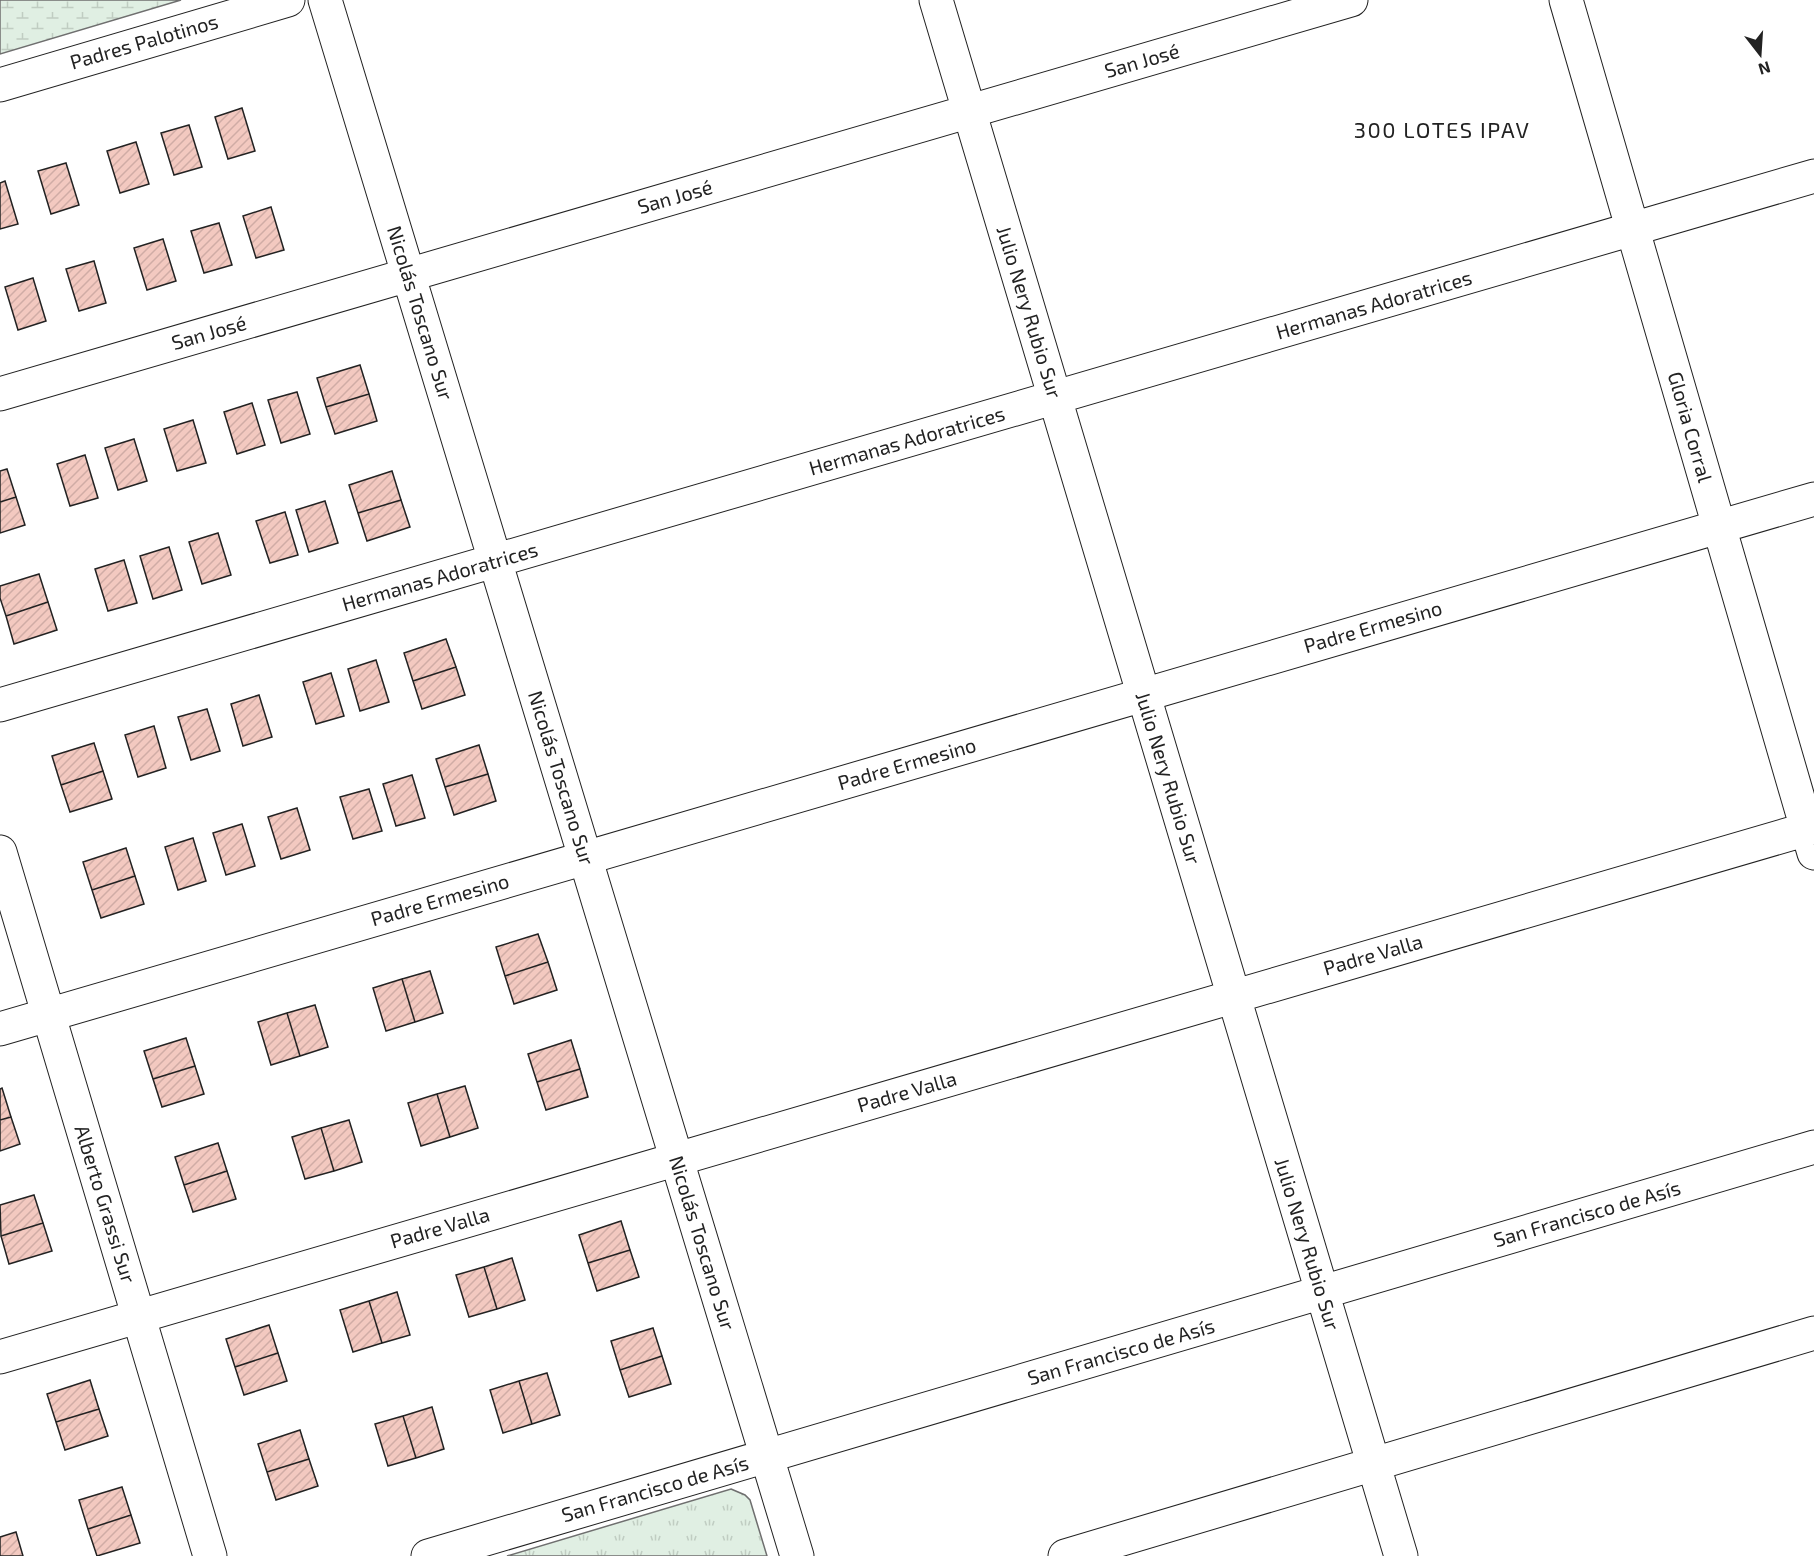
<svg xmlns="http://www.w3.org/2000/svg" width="1814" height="1556" font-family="'Exo 2',sans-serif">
<defs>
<pattern id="grass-tufts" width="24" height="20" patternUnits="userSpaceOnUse" patternTransform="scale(1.5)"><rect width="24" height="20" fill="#e0efe3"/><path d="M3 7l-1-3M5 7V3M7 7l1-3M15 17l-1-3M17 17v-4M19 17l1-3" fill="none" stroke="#c0cdc2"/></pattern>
<pattern id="wetland-marsh" width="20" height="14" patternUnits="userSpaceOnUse" patternTransform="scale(1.5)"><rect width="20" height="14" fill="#e0efe3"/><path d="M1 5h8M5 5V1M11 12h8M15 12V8" fill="none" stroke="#c0cdc2"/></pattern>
<pattern id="building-hatch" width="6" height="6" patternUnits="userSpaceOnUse" patternTransform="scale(1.5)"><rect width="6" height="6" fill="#f3c9c0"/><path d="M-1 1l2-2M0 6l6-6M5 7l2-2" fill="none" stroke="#d0aca5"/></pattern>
</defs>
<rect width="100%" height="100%" fill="#fff"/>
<path fill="url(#grass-tufts)" stroke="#6f6f6f" stroke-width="1.5" d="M731,1489L745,1495L750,1500L767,1556H507Z"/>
<path fill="url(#wetland-marsh)" stroke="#6f6f6f" stroke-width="1.5" d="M0,0H181L0,54Z"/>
<path fill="url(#building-hatch)" stroke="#222" stroke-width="1.5" d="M242,108L255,151L228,159L215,117Z
M189,125L202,167L174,175L161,133Z
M136,142L149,184L120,193L107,151Z
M66,163L79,205L51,214L38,171Z
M5,181L18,224L0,229V183Z
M271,207L284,250L256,258L243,216Z
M219,223L232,265L204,273L191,231Z
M163,239L176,281L147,290L134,248Z
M94,261L106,303L79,311L66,269Z
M33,278L46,321L18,330L5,287Z
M360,365L369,394L326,407L317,378Z
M297,392L310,434L281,443L268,400Z
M369,394L377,421L335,434L326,407Z
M252,403L265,445L237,454L224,412Z
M193,420L206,463L177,471L164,429Z
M134,439L147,481L118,490L105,448Z
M85,455L98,498L70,506L57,464Z
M7,469L16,497L0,502V471Z
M392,471L401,500L358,513L349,485Z
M16,497L25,525L0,533V502Z
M401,500L410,527L367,541L358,513Z
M325,501L338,543L309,552L296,510Z
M285,512L298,555L270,563L256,521Z
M218,533L231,575L202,584L189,542Z
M169,547L182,590L153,599L140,556Z
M124,560L137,603L108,611L95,569Z
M39,574L48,602L6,616L0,598V586Z
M48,602L57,630L14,644L6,616Z
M446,639L456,667L413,681L404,653Z
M376,660L389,702L360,711L348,669Z
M456,667L465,695L422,709L413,681Z
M331,673L344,716L316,724L303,682Z
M259,695L272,737L243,746L231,704Z
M207,709L220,751L191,760L178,717Z
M154,726L166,768L138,777L125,735Z
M94,743L103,771L61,785L52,756Z
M479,745L488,774L445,787L436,759Z
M103,771L112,799L70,812L61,785Z
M488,774L496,801L454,815L445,787Z
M412,775L425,818L396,826L383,784Z
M369,789L382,831L353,839L340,797Z
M297,808L310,850L281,859L268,817Z
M242,824L255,866L226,875L213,833Z
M193,838L206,881L178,890L165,847Z
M126,848L135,876L92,890L83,862Z
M135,876L144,904L101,918L92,890Z
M538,934L548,962L505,976L496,947Z
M548,962L557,990L514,1004L505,976Z
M430,971L443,1013L415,1022L402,979Z
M402,979L415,1022L386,1031L373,988Z
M315,1005L328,1047L300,1056L287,1013Z
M287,1013L300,1056L271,1065L258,1022Z
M186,1038L195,1066L153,1079L144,1051Z
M571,1040L580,1069L537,1082L528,1054Z
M195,1066L204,1094L162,1107L153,1079Z
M580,1069L588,1097L546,1110L537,1082Z
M465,1086L478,1128L450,1137L437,1094Z
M2,1088L11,1117L0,1120V1089Z
M437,1094L450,1137L421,1146L408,1103Z
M11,1117L20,1144L0,1151V1120Z
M349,1120L362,1162L334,1171L321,1128Z
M321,1128L334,1171L305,1179L292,1137Z
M218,1143L227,1171L184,1185L175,1157Z
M227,1171L236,1199L193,1212L184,1185Z
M34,1195L43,1223L1,1236L0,1205Z
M621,1221L630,1250L588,1263L579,1235Z
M43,1223L52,1251L9,1264L1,1236Z
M630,1250L639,1277L597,1291L588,1263Z
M512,1258L525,1300L497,1309L484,1267Z
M484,1267L497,1309L469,1317L456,1275Z
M397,1292L410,1335L382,1343L369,1301Z
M369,1301L382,1343L353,1352L340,1310Z
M269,1325L278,1353L235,1367L226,1339Z
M653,1328L662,1356L620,1370L611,1341Z
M278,1353L287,1381L244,1395L235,1367Z
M662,1356L671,1384L629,1397L620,1370Z
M547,1373L560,1415L532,1424L519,1381Z
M90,1380L99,1409L56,1422L47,1394Z
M519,1381L532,1424L503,1433L490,1390Z
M432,1407L444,1449L416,1458L403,1416Z
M99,1409L108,1436L65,1450L56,1422Z
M403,1416L416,1458L388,1466L375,1424Z
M300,1430L309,1459L267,1472L258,1444Z
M309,1459L318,1486L276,1500L267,1472Z
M122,1487L131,1515L88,1529L79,1500Z
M131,1515L140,1543L97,1556L88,1529Z
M16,1532L23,1556H0V1537Z"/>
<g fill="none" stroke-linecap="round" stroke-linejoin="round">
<defs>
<path id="minor" d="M325,0L797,1556
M936,0L1401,1556
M1566,0L1814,853
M0,85L288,0
M0,394L1351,0
M0,705L1814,176
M0,852L210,1556
M0,1029L1814,499
M0,1357L1814,827
M428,1556L1814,1147
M1065,1556L1814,1333"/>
</defs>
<use href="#minor" stroke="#222" stroke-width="35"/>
<use href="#minor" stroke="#fff" stroke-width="33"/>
</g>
<g text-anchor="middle" stroke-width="4.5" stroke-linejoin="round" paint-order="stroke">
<g font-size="20" fill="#222" stroke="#fff">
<text transform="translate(144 42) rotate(-16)" y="7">Padres Palotinos</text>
<text transform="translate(1142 61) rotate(-16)" y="7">San José</text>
<text transform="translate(675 197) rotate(-16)" y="7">San José</text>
<text transform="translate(1374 305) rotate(-16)" y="7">Hermanas Adoratrices</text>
<text transform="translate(1029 312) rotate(73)" y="7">Julio Nery Rubio Sur</text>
<text transform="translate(420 313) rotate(73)" y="7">Nicolás Toscano Sur</text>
<text transform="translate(209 333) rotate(-16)" y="7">San José</text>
<text transform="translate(1690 427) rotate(74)" y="7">Gloria Corral</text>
<text transform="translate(907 441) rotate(-16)" y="7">Hermanas Adoratrices</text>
<text transform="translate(440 577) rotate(-16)" y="7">Hermanas Adoratrices</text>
<text transform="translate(1373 627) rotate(-16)" y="7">Padre Ermesino</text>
<text transform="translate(907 764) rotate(-16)" y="7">Padre Ermesino</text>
<text transform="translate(561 778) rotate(73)" y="7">Nicolás Toscano Sur</text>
<text transform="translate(1168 778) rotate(73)" y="7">Julio Nery Rubio Sur</text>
<text transform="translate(440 900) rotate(-16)" y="7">Padre Ermesino</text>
<text transform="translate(1373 955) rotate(-16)" y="7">Padre Valla</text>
<text transform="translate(907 1092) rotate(-16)" y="7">Padre Valla</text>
<text transform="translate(105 1204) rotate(73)" y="7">Alberto Grassi Sur</text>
<text transform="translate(1587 1214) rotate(-16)" y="7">San Francisco de Asís</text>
<text transform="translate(440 1228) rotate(-16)" y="7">Padre Valla</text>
<text transform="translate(702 1243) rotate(73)" y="7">Nicolás Toscano Sur</text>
<text transform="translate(1307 1244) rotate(73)" y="7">Julio Nery Rubio Sur</text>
<text transform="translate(1121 1352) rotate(-16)" y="7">San Francisco de Asís</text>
<text transform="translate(655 1489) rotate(-16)" y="7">San Francisco de Asís</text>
</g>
<g font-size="22" letter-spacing="1.5" fill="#222" stroke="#fff">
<text x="1442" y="138">300 LOTES IPAV</text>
</g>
</g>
<g transform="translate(1760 54) rotate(163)" stroke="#ffffff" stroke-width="4.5" paint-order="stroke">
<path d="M0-4.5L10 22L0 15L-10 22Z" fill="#222222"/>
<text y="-9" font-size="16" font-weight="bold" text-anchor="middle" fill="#222222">N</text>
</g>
</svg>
